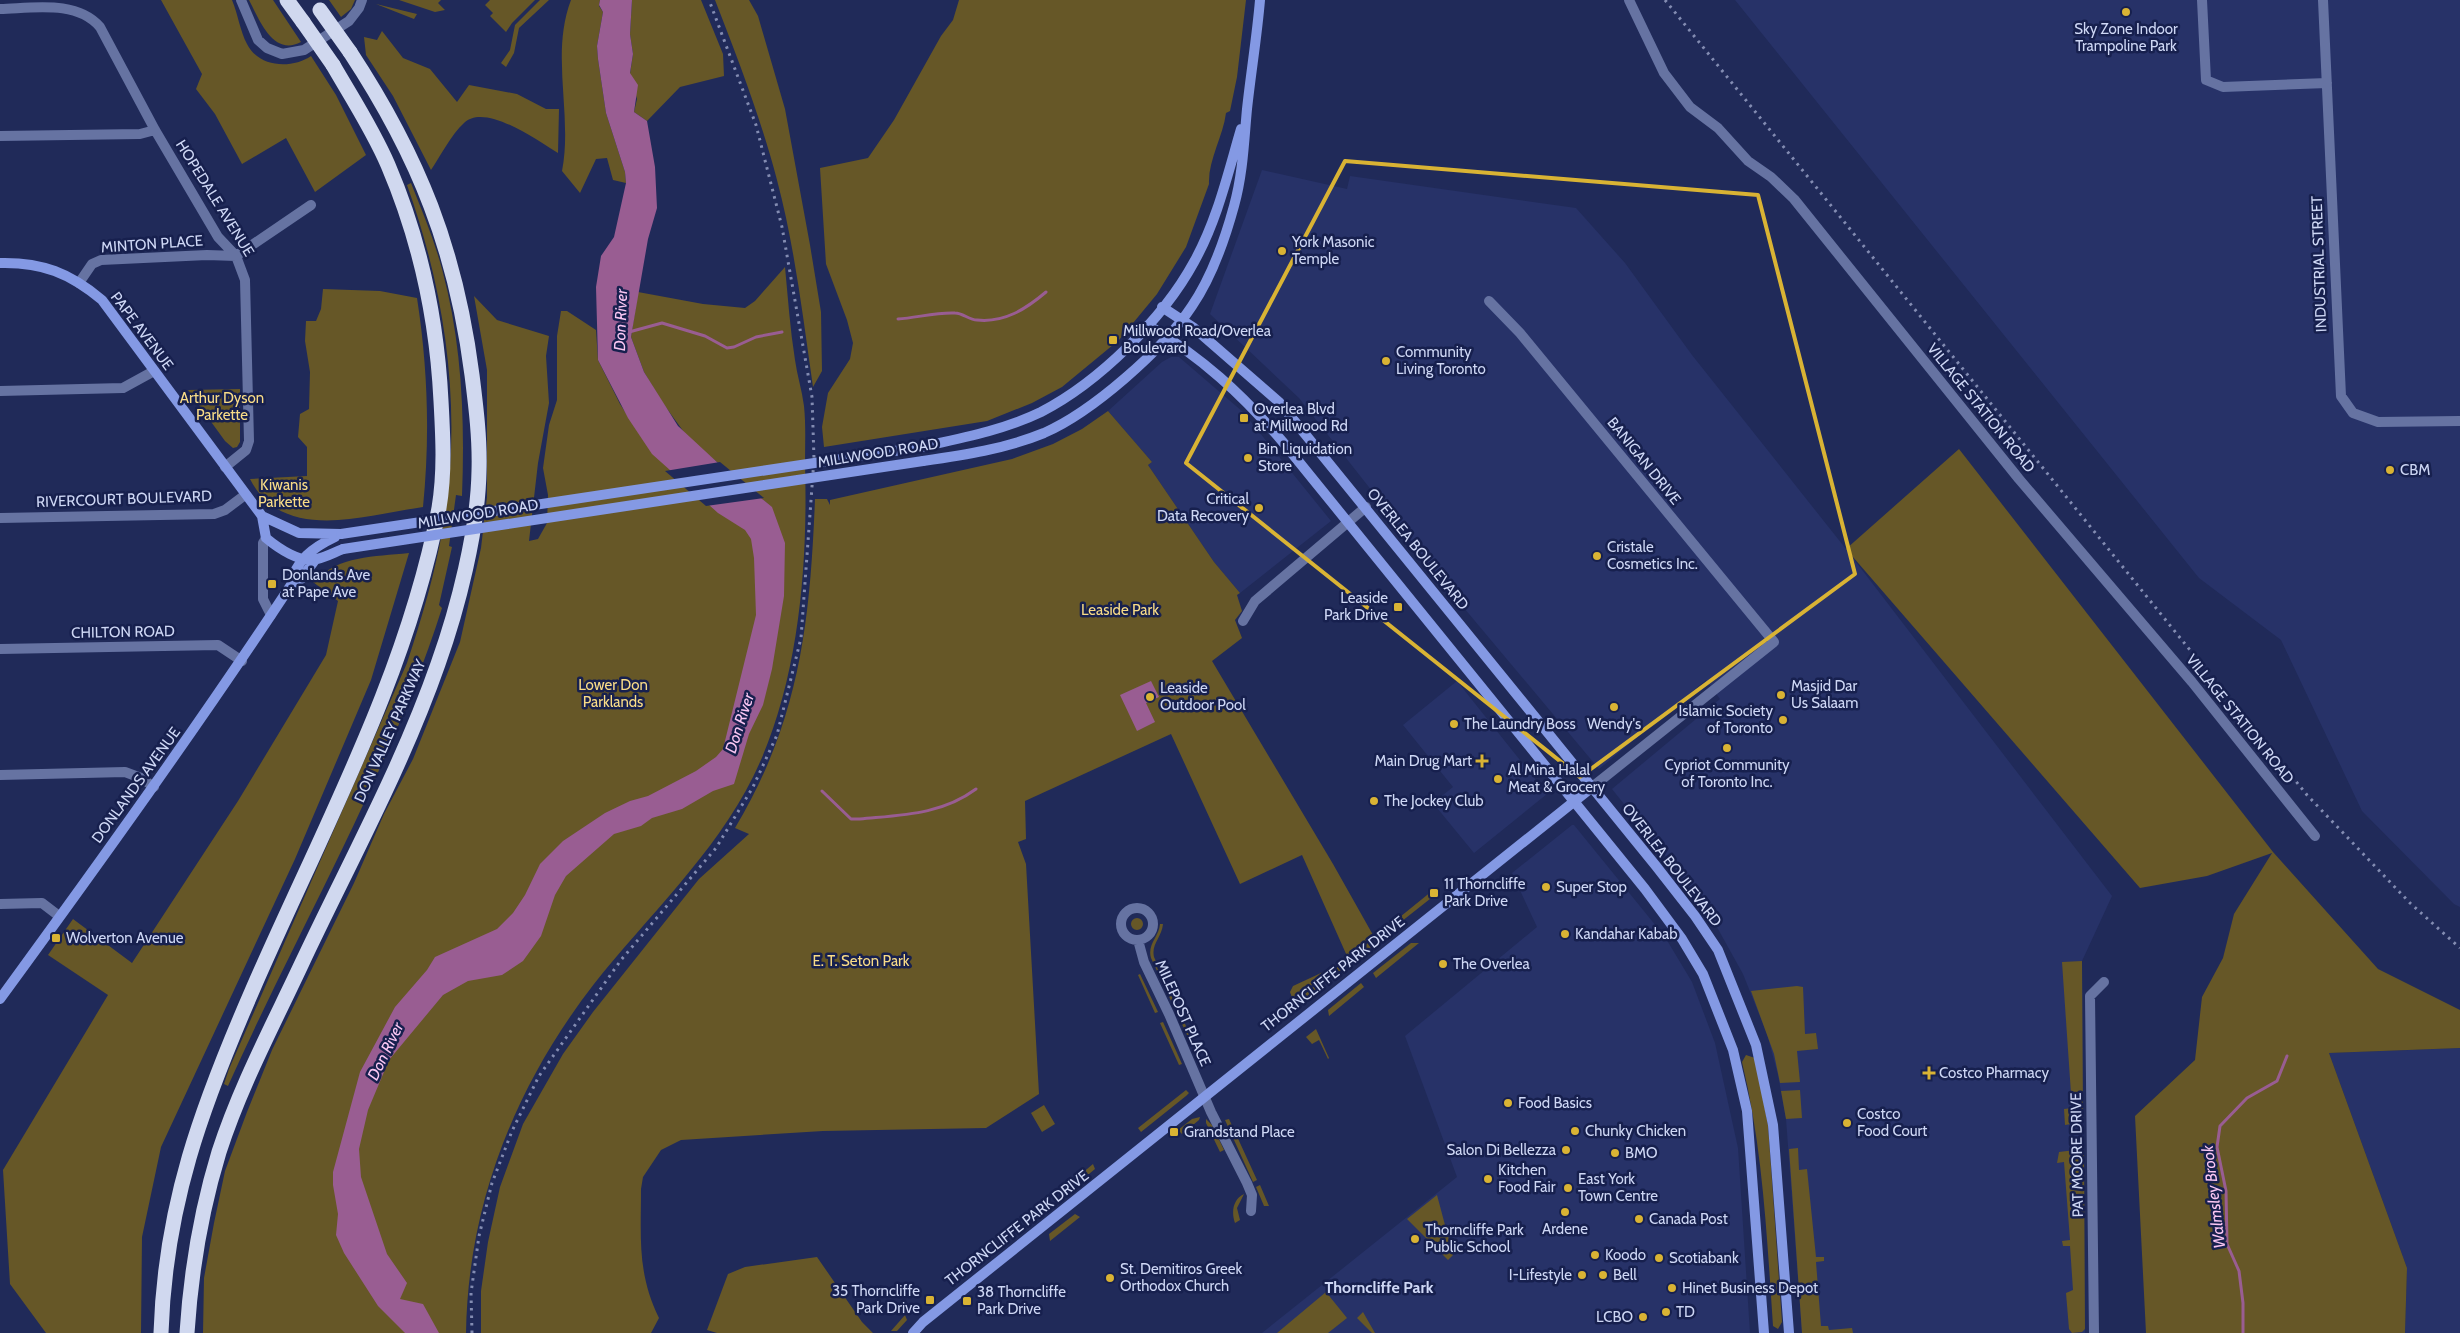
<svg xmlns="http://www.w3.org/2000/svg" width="2460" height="1333" font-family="Cabin,sans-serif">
<rect width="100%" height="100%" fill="#202a59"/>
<path fill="#273268" d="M1735,0H2460V907L2454,904L2362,811L2281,640L2199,578Z
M1262,170L1347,189L1350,176L1576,208L1625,263L1692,355L1846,549L2112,896L2082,961L2085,1333H1802L1786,1119L1778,1075L1767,1034L1743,974L1718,929L1688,884L1612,789L1720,699L1706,680L1599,769L1459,602L1299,398L1210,314Z
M1171,357H1179L1243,412L1331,521L1240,593L1214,562L1148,465L1152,462L1108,411L1162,362Z
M1457,681L1547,794L1474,853L1433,803L1453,787L1403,725Z
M1572,825H1574L1665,937L1692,982L1715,1043L1738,1148L1750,1333H1262L1457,1177L1405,1036L1537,927L1512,873Z
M2460,1048V1333H2405L2407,1268L2329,1053Z"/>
<path fill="#665727" d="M161,0H232C238,14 240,31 247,44C259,68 292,69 311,56L336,95L366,155L315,192L286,138L242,164L215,114L196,89L202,74Z
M249,0H273L301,42C273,57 259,19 249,0Z
M329,0H355L351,9L341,17Z
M399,0H441L438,3L445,10L435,12Z
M490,0H535L512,23L506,32L490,16L493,13L485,5Z
M540,0H549L519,28L514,53L506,67L501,63L510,50L515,25Z
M571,0H600L599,6L603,12L597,46L598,59L606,113L625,172L626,183L613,180L607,158L596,159L580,193L562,171C573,115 550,55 571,0Z
M632,0H701L723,54L724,76L680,87L647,121L634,112L637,99L630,74L633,54L630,34Z
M715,0H749L758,16L785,109L810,245L821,312L822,371L813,387C803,318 795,248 777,180C761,119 738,59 715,0Z
M959,0H1246L1237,77L1230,111L1226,113C1223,137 1208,160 1209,184L1186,247L1157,294L1119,340L1062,387L1032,403L987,421L824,447L822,427L828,393L850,359L853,343L847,320L826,264L820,168L868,158L894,120L941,36L953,20Z
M376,4L417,14L414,19Z
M382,31L403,58L430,69L457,102L469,85L517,94L546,109H559L558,153C538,141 485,102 464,123C451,135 441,155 431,170L393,96L366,55L364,37L377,40Z
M411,183C422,211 434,239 442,269C462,343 465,419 462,496L456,495L449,546L452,547L439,605L442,608C389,775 299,927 228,1086L224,1084L229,1069L407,663C422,618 435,573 443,527C463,412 446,294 407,185Z
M785,267C788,298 790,329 795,360C797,375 802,390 804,406C806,425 805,445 805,464C808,566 799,684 753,777C714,855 648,916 594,984C515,1086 468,1204 466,1333H203L204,1278L214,1223L225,1171L247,1112L272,1050L354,883L384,814L413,759L460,642L481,548L487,497V370L474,296L497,320L549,336L546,356L549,403L538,463L529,541L538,539L547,523L548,495L543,468L549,425L557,400V336L561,311H567L596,330L598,360L620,404L642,438L768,504L689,439L662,402L644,372L631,337L638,292L703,304L745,308L755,301Z
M323,289L380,291L417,298C428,369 430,437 423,507C366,515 283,544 250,479L307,476V447L298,437L300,414L309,409L310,372L305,341L306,321H316L321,309Z
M240,389V442L237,447L233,448L225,441L188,390Z
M1108,411L1152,462L1148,465L1214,562L1240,593L1237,595L1242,611L1235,620L1242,638L1212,661L1333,864L1373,935L1347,956L1302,855L1240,884L1171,734L1025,801L1026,839L1018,842L1026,864L1039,1094L986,1128L823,1131L681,1140L661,1150L643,1177L641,1189C641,1238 637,1273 659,1318L651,1333H481V1291L488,1242L500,1187L523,1124L563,1054L593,1012L699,879L749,834L735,828C800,719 810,623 815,499H827L830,505V500L1012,459L1053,444L1082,429Z
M1959,449L2273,852L2378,969L2460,1010V1048L2329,1053L2407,1268L2405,1333H2146L2135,1116L2195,1060L2202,997L2223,958L2234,914L2272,853L2207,876L2140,888L1846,549Z
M409,553L371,680L295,859L161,1147L142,1237L141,1333H46L10,1284L3,1170L108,995L48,955L73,919L132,963L238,801L326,655L338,601L313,582C340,555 373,557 409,553Z
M1432,891L1435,895L1378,940L1374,938Z
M1131 924a6 6 0 1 1 12 0a6 6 0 1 1-12 0Z
M1160,924H1163C1162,937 1151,944 1154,957L1205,1067L1203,1069L1151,958C1147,944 1159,937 1160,924Z
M1369,942L1371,947L1350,964L1345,961Z
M1411,943H1419L1376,978L1373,973Z
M2082,961L2083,1118L2077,1123L2065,1125L2064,1109L2072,1108L2062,962Z
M1339,966L1344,968L1297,1006L1295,1002Z
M1334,967L1293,1000L1290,992L1293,986Z
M1140,974L1158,1012L1155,1013L1138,975Z
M1361,983L1364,987L1329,1016L1328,1010Z
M1797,986L1803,987L1805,1034L1816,1033L1818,1049L1797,1051L1800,1082L1780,1083L1774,1054L1751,991Z
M1163,1022L1182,1064L1179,1065L1160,1023Z
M1316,1029L1329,1058L1328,1059L1319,1040L1312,1044L1306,1037Z
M1746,1055L1755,1058L1768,1125L1782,1322L1778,1329L1773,1326C1767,1238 1763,1149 1742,1062Z
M1186,1090L1189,1093L1186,1096L1141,1132L1138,1128Z
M1800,1090L1802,1118L1786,1119L1781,1091Z
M1044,1105L1055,1124L1042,1132L1031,1113Z
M1200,1117L1199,1120L1182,1134L1178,1130L1192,1119Z
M1206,1119L1212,1125L1224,1150L1220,1152L1206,1123Z
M1229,1119L1257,1180L1253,1182L1225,1120Z
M1798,1148L1799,1170L1807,1169L1816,1257H1824V1261L1816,1262L1821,1326H1828L1829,1330L1852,1328L1853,1333H1802L1789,1149Z
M2075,1150L2084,1154L2085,1329L2082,1332L2072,1333L2069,1329L2066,1293L2073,1290L2070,1246H2063L2062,1241L2070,1240L2064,1162L2057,1163L2059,1152Z
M1093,1164L1095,1169L1078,1183L1075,1179Z
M1260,1185L1269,1206H1264L1256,1187Z
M1244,1194L1237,1208L1240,1220L1235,1223C1231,1212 1233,1199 1244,1194Z
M1437,1195L1453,1255L1448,1260L1407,1219Z
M1075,1214L1080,1217L1050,1241L1049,1234Z
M817,1257L862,1322L873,1333H717L707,1330L728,1274L745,1267Z
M1326,1292L1347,1318L1328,1333H1277Z
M1363,1312L1375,1333H1372L1357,1318Z
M905,1315L907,1320L897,1331H891Z"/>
<path fill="#995d92" d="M600,0H632L630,34L633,54L630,73L638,85L634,112L647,121L655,167L657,208L648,239L631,337L644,372L678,426L718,463L772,507L785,543L784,596L772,669L763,705L749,734L734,784L713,791L682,809L652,818L641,826L614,834L566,876L555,895L541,936L523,961L502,975L468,981L443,995L389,1060L368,1110L359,1149L361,1177L387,1254L407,1283L400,1299L423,1304L439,1333H405L378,1306L344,1253L336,1235L338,1214L333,1185V1172L360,1072L395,1007L427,970L435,957L497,929L513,913L525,895L540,864L563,841L605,813L630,801L648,796L696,771L716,757L723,749L756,615L754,558L751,539L745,530L718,513L652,454L628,418L598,360L596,287L601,256L614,237L626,183L625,172L606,113L598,59L597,46L603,12L599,5Z
M1151,681L1159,697L1146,703L1155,722L1137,731L1120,695Z"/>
<path fill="#202a59" d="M720,462L764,498L706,506L665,471Z"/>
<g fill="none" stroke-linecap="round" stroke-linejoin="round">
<path stroke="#995d92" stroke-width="3" d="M898,319C916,318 936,312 955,313C963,313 969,320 977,320C1004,323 1026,309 1046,292
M629,332L662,323L705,336L727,348L734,347L756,337L782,332
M822,791L851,819H860C901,815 941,815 976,789
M2243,1333V1303L2239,1271L2227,1244L2226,1191L2217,1147L2220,1126L2247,1098L2277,1081L2287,1056"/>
<path stroke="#6673a2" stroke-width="10" d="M241,0L258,40L267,48L282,54L304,50L349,21L359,8L362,0
M1629,0L1664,73L1690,107L1718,128L1748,161L1771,177L1794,199L2019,479L2192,682L2315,836
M2202,0L2206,80L2223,87L2327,83
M2323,0L2341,396L2353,413L2378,422L2460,421
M0,9C34,8 77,0 100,27L155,130L218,237L236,256L245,280L249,441L246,450L225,467
M0,136L140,134L155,130
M79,283L92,264L101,260L207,255L236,256L311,205
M1489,301L1520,333L1774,642L1591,788
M0,391L123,388L154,371
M0,518L214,514L225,510L245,495
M266,538L263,543V599L271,615
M1243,621L1255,601L1366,507
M0,649L218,645L242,661
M0,775L125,772L141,778L154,787
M0,904L42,903L59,916
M1121 924a16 16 0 1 1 32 0a16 16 0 1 1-32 0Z
M1138,940L1144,962L1169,1014L1211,1112L1247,1183L1252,1195L1251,1211
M2094,1333L2090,996L2104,982"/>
<path stroke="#8499e4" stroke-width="10" d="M0,263C42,262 70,273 102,300L262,516L299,533L341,534
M1162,307L1194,328L1279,402L1656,866L1695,916L1718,950L1756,1045L1773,1125L1789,1333
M1148,325C1202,358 1241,393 1282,441L1645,889L1682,939L1703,974L1733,1050L1747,1111L1764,1333
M921,447C962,438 1004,430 1041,412C1099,382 1163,319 1194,262C1217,221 1228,173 1241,129
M923,461C964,455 1005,449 1044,433C1092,412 1163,350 1192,306C1211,278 1225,239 1234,206C1243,174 1244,141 1247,109C1251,72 1257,36 1260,0
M262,516L266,538C278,548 301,564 317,559C326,557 335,552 343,549
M291,585C295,560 314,547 335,537
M0,999C100,862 198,726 291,585L301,579L315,560
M913,1333L923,1322L1591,788"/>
<path stroke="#d0d8ef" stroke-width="15" d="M287,0L303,22
M161,1333C165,1205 202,1106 252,991C321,832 406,679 439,508C445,472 443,437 441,401C437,320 420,240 388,165C373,130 352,98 333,65
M187,1333C191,1271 201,1211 219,1152C240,1087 273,1025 302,963C348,865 402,767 438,664C458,608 478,530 479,471C480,439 476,407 472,375C456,250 419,157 350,52"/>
<path stroke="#838cb2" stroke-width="3" stroke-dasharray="2.5 5" stroke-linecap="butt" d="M1665,0L2307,795L2410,903L2460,948
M472,1333L471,1293L479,1236L492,1183L512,1131L539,1076L621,960L716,848L753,787L777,735L801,638L814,459L812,397L782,227L756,125L709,0"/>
<path stroke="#8499e4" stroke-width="10" d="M341,534L921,447
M343,549L923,461"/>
<path stroke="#d0d8ef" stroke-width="15" d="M320,10L350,52
M303,22L333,65"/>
</g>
<path fill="none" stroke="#d9b334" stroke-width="4" stroke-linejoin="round" d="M1345,161L1758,195L1855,574L1580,777L1186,463Z"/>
<g fill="#d9b334" stroke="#17204e" stroke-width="2">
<circle cx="2126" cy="12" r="5"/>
<circle cx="1282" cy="251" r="5"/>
<rect x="1108" y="335" width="10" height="10" rx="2.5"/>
<circle cx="1386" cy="361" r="5"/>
<rect x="1239" y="413" width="10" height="10" rx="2.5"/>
<circle cx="1248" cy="458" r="5"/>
<circle cx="2390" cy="470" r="5"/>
<circle cx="1259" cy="508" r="5"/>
<circle cx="1597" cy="556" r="5"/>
<rect x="267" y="579" width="10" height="10" rx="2.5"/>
<rect x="1393" y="602" width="10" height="10" rx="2.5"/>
<circle cx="1781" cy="695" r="5"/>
<circle cx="1150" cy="697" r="5"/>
<circle cx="1614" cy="707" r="5"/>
<circle cx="1783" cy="720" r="5"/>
<circle cx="1454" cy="724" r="5"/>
<circle cx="1727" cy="748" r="5"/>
<path d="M1479.5 753.5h5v5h5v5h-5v5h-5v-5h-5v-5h5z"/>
<circle cx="1498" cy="779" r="5"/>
<circle cx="1374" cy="801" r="5"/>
<circle cx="1546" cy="887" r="5"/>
<rect x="1429" y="888" width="10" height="10" rx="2.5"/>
<circle cx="1565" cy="934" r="5"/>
<rect x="51" y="933" width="10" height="10" rx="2.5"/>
<circle cx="1443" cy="964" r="5"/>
<path d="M1926.5 1065.5h5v5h5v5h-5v5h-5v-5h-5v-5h5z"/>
<circle cx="1508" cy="1103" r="5"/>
<circle cx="1847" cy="1123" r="5"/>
<circle cx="1575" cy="1131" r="5"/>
<rect x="1169" y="1127" width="10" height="10" rx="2.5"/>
<circle cx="1566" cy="1150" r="5"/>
<circle cx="1615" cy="1153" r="5"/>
<circle cx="1488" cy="1179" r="5"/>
<circle cx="1568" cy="1188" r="5"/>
<circle cx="1565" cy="1212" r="5"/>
<circle cx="1639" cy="1219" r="5"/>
<circle cx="1415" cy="1239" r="5"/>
<circle cx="1595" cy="1255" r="5"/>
<circle cx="1659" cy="1258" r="5"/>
<circle cx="1582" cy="1275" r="5"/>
<circle cx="1603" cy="1275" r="5"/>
<circle cx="1110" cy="1278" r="5"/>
<circle cx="1672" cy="1288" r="5"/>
<rect x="925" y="1295" width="10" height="10" rx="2.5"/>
<rect x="962" y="1296" width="10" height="10" rx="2.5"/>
<circle cx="1666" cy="1312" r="5"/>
<circle cx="1643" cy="1317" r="5"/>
</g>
<g text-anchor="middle" stroke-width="5" stroke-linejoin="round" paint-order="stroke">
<g font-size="15" fill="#ced7f5" stroke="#17204e" text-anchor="start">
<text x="2126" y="34" text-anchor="middle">Sky Zone Indoor<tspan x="2126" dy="17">Trampoline Park</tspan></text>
<text x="1292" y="247">York Masonic<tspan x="1292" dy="17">Temple</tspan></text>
<text x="1123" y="336">Millwood Road/Overlea<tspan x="1123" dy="17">Boulevard</tspan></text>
<text x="1396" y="357">Community<tspan x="1396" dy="17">Living Toronto</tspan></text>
<text x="1254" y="414">Overlea Blvd<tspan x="1254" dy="17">at Millwood Rd</tspan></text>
<text x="1258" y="454">Bin Liquidation<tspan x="1258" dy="17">Store</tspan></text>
<text x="2400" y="475">CBM</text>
<text x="1249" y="504" text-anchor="end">Critical<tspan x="1249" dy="17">Data Recovery</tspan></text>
<text x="1607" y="552">Cristale<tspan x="1607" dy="17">Cosmetics Inc.</tspan></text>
<text x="282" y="580">Donlands Ave<tspan x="282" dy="17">at Pape Ave</tspan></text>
<text x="1388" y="603" text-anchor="end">Leaside<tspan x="1388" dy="17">Park Drive</tspan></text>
<text x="1791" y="691">Masjid Dar<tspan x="1791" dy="17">Us Salaam</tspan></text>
<text x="1160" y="693">Leaside<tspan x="1160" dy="17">Outdoor Pool</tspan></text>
<text x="1773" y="716" text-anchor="end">Islamic Society<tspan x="1773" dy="17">of Toronto</tspan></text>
<text x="1464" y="729">The Laundry Boss</text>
<text x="1614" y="729" text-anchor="middle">Wendy's</text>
<text x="1472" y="766" text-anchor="end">Main Drug Mart</text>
<text x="1727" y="770" text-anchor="middle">Cypriot Community<tspan x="1727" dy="17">of Toronto Inc.</tspan></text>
<text x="1508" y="775">Al Mina Halal<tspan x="1508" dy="17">Meat &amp; Grocery</tspan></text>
<text x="1384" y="806">The Jockey Club</text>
<text x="1444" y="889">11 Thorncliffe<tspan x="1444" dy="17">Park Drive</tspan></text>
<text x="1556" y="892">Super Stop</text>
<text x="1575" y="939">Kandahar Kabab</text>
<text x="66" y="943">Wolverton Avenue</text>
<text x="1453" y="969">The Overlea</text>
<text x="1939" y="1078">Costco Pharmacy</text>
<text x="1518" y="1108">Food Basics</text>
<text x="1857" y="1119">Costco<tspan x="1857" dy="17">Food Court</tspan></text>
<text x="1585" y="1136">Chunky Chicken</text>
<text x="1184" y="1137">Grandstand Place</text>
<text x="1556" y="1155" text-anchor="end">Salon Di Bellezza</text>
<text x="1625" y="1158">BMO</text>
<text x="1498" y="1175">Kitchen<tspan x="1498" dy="17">Food Fair</tspan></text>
<text x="1578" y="1184">East York<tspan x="1578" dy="17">Town Centre</tspan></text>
<text x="1649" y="1224">Canada Post</text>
<text x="1565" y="1234" text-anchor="middle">Ardene</text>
<text x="1425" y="1235">Thorncliffe Park<tspan x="1425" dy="17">Public School</tspan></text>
<text x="1605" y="1260">Koodo</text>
<text x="1669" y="1263">Scotiabank</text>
<text x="1120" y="1274">St. Demitiros Greek<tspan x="1120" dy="17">Orthodox Church</tspan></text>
<text x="1572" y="1280" text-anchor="end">I-Lifestyle</text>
<text x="1613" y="1280">Bell</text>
<text x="1682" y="1293">Hinet Business Depot</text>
<text x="920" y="1296" text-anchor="end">35 Thorncliffe<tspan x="920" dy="17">Park Drive</tspan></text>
<text x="977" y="1297">38 Thorncliffe<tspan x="977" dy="17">Park Drive</tspan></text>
<text x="1676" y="1317">TD</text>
<text x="1633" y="1322" text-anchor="end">LCBO</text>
</g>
<g font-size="15" fill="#ced7f5" stroke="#17204e">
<text transform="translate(215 198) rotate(58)" y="5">HOPEDALE AVENUE</text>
<text transform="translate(152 244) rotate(-4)" y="5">MINTON PLACE</text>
<text transform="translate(2319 264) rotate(-92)" y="5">INDUSTRIAL STREET</text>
<text transform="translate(142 331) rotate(53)" y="5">PAPE AVENUE</text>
<text transform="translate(1981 408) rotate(51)" y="5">VILLAGE STATION ROAD</text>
<text transform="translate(878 453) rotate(-9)" y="5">MILLWOOD ROAD</text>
<text transform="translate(1644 461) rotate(51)" y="5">BANIGAN DRIVE</text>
<text transform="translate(124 499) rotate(-2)" y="5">RIVERCOURT BOULEVARD</text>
<text transform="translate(478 514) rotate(-9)" y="5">MILLWOOD ROAD</text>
<text transform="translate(1418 549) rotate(51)" y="5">OVERLEA BOULEVARD</text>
<text transform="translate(123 632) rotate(-1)" y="5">CHILTON ROAD</text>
<text transform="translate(2240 719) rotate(51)" y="5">VILLAGE STATION ROAD</text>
<text transform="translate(390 731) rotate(-66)" y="5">DON VALLEY PARKWAY</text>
<text transform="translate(136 785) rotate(-54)" y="5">DONLANDS AVENUE</text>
<text transform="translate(1672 865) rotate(52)" y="5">OVERLEA BOULEVARD</text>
<text transform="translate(1333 974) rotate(-38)" y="5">THORNCLIFFE PARK DRIVE</text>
<text transform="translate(1183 1013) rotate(66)" y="5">MILEPOST PLACE</text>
<text transform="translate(2077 1155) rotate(-91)" y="5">PAT MOORE DRIVE</text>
<text transform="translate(1017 1228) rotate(-38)" y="5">THORNCLIFFE PARK DRIVE</text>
</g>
<g font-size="15" fill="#f9dc87" stroke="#17204e">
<text x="222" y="403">Arthur Dyson<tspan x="222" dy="17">Parkette</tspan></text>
<text x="284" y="490">Kiwanis<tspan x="284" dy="17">Parkette</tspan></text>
<text x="1120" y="615">Leaside Park</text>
<text x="613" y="690">Lower Don<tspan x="613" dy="17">Parklands</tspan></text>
<text x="861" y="966">E. T. Seton Park</text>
</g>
<g font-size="16" font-style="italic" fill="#fbc7f3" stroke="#17204e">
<text transform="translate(620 320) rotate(-88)" y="6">Don River</text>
<text transform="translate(739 723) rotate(-72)" y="6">Don River</text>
<text transform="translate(385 1051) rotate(-64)" y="6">Don River</text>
<text transform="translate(2213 1197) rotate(-97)" y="6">Walmsley Brook</text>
</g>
<g font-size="16" font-weight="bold" fill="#ced7f5" stroke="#17204e">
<text x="1379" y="1293">Thorncliffe Park</text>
</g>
</g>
</svg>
